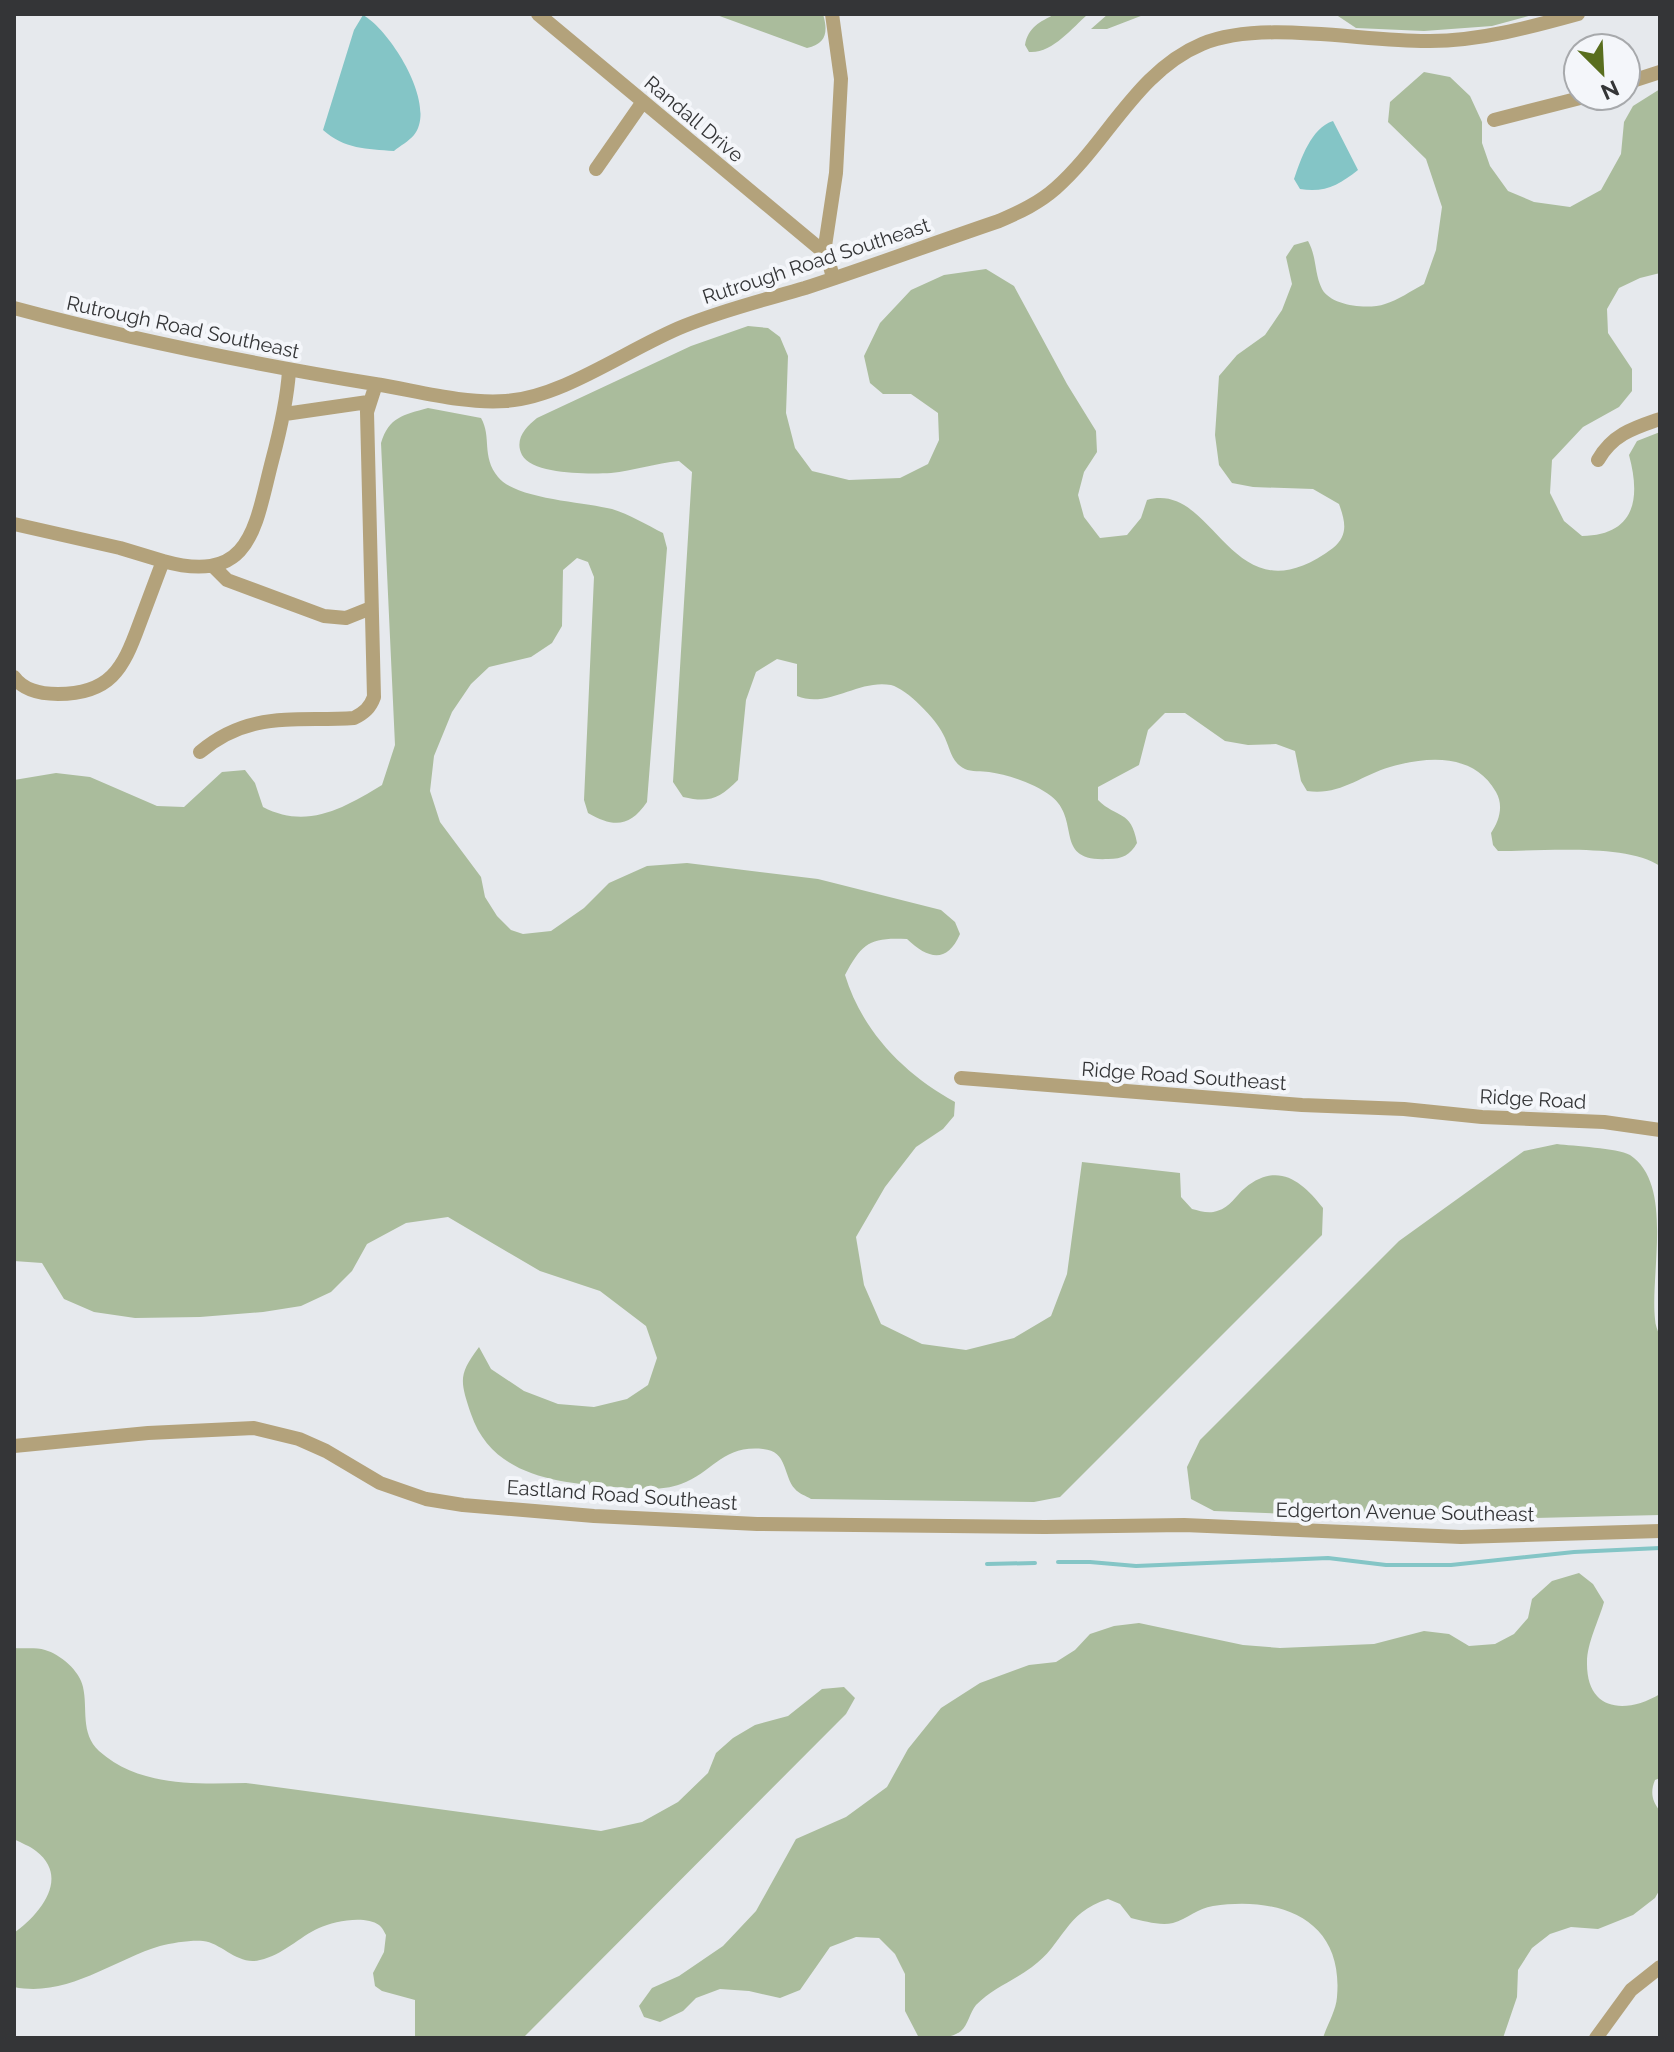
<svg xmlns="http://www.w3.org/2000/svg" width="1674" height="2052" font-family="Raleway,sans-serif">
<rect width="100%" height="100%" fill="#e6e9ed"/>
<path fill="#aabc9c" d="M714,14H823C828,31 827,44 807,48Z
M1055,14H1088C1072,28 1052,54 1029,52L1025,45C1028,27 1040,22 1055,14Z
M1108,14H1146L1107,29H1091Z
M1335,14H1536L1492,26L1424,31L1356,28Z
M1424,72L1450,77L1470,96L1482,122V143L1490,166L1508,191L1534,202L1570,207L1601,190L1621,154L1624,122L1633,106L1660,89V273L1640,278L1619,288L1607,309L1608,333L1632,369V391L1619,407L1583,427L1552,460L1550,493L1564,521L1582,536C1635,535 1641,499 1629,455L1637,441L1660,432V866C1627,843 1540,851 1498,851L1493,845L1491,833C1499,821 1504,806 1496,792C1474,753 1428,756 1390,767C1360,776 1339,796 1307,791L1301,781L1295,751L1276,744L1248,745L1225,741L1185,713H1165L1148,730L1139,765L1098,787V800C1117,819 1131,809 1137,843C1130,855 1123,859 1108,859C1052,862 1082,820 1051,796C1034,783 1009,775 989,772C982,771 971,772 965,769C950,762 950,746 943,734C936,719 907,689 891,685C858,679 828,709 797,696V664L777,659L756,672L746,700L738,780C719,799 709,803 683,797L673,782L692,472L679,461C656,463 633,471 611,473C590,474 533,475 522,455C514,439 526,427 537,418L691,346L748,326L768,328L780,337L788,356L786,413L795,448L812,471L849,480L900,478L928,464L939,440L938,413L911,394H883L870,383L864,356L880,323L911,290L944,275L986,269L1014,286L1067,384L1096,431L1097,452L1084,472L1078,495L1084,517L1100,538L1127,535L1141,518L1147,500C1217,480 1230,625 1333,548C1349,535 1345,521 1339,504L1313,489L1253,487L1232,483L1219,465L1215,435L1219,376L1237,355L1265,335L1282,310L1292,284L1286,257L1294,245L1308,241C1317,257 1314,273 1322,289C1331,306 1368,310 1385,304C1398,300 1411,291 1424,284L1436,250L1442,207L1426,159L1388,122L1390,102Z
M428,408L481,418C492,437 481,456 498,477C515,499 584,502 612,509C629,514 647,525 663,533L667,548L647,802C630,827 614,828 588,813L584,800L594,577L588,562L577,558L563,570L562,626L552,643L531,657L489,667L471,684L452,712L434,756L430,791L440,822L481,877L485,897L497,916L511,930L523,934L551,931L584,908L609,883L647,866L687,863L818,879L941,910L955,922L960,934C947,964 928,959 907,939C870,937 862,943 845,975C862,1031 904,1074 955,1102L954,1116L943,1129L916,1147L885,1187L856,1237L864,1285L881,1324L922,1344L966,1350L1014,1338L1051,1316L1067,1274L1082,1162L1180,1173L1181,1197L1192,1209C1200,1211 1209,1214 1217,1211C1231,1207 1235,1196 1245,1188C1278,1161 1302,1181 1323,1208L1322,1235L1060,1497L1034,1502L811,1499C806,1496 798,1493 795,1489C783,1476 788,1451 763,1449C722,1445 714,1472 681,1484C660,1492 635,1488 614,1487C557,1483 492,1476 471,1414C460,1381 458,1375 479,1347L491,1369L524,1391L558,1404L594,1407L627,1399L648,1385L657,1358L646,1326L600,1291L540,1271L448,1217L406,1223L367,1244L352,1271L331,1292L301,1306L263,1312L200,1317L135,1318L94,1312L64,1299L42,1263L14,1261V780L56,773L90,777L157,806L184,807L222,772L245,770L255,783L263,807C307,830 344,808 382,785L395,745L381,443C389,417 403,415 428,408Z
M1557,1144C1573,1146 1617,1148 1630,1155C1674,1184 1650,1272 1655,1319C1655,1325 1658,1331 1660,1337V1515L1445,1520L1214,1511L1191,1499L1187,1467L1200,1440L1399,1241L1524,1151Z
M1579,1573L1593,1584L1604,1602C1599,1620 1587,1643 1587,1662C1586,1711 1625,1715 1660,1694V1778L1655,1780C1650,1792 1652,1801 1660,1811V1889L1655,1898L1633,1915L1598,1929L1571,1927L1550,1934L1532,1948L1518,1970L1517,1997L1503,2038H1323C1327,2025 1336,2011 1337,1997C1344,1918 1279,1896 1213,1906C1198,1908 1187,1919 1173,1923C1160,1926 1144,1921 1131,1918L1120,1904L1108,1899C1064,1913 1064,1944 1032,1967C1013,1981 993,1988 976,2005C970,2012 968,2025 961,2031C949,2040 933,2038 919,2038L905,2011V1974L895,1954L879,1938L856,1937L830,1947L800,1990L780,1998L749,1991L720,1989L696,1998L683,2011L660,2022L644,2017L639,2006L652,1988L679,1976L723,1946L756,1911L796,1839L846,1817L887,1787L908,1749L941,1708L980,1683L1029,1665L1056,1662L1075,1650L1090,1634L1114,1626L1139,1623L1243,1645L1280,1648L1374,1644L1424,1631L1449,1634L1469,1646L1495,1644L1514,1634L1528,1618L1532,1599L1552,1581Z
M14,1648C23,1649 36,1647 45,1650C60,1654 80,1671 83,1687C88,1709 80,1733 99,1751C139,1787 197,1784 246,1783L601,1831L642,1822L678,1802L708,1773L716,1753L733,1738L755,1725L788,1716L822,1689L844,1687L855,1698L846,1714L523,2038H415V2000L382,1991L375,1986L373,1973L384,1952L386,1935C384,1932 383,1928 379,1925C365,1915 334,1921 319,1928C299,1937 283,1955 260,1960C238,1966 222,1943 203,1941C191,1940 172,1943 160,1946C113,1960 67,1998 14,1987V1933C39,1915 71,1878 36,1851C30,1846 21,1843 14,1839Z"/>
<path fill="#84c5c6" d="M363,15C390,30 438,105 414,135C409,141 400,146 394,151C367,149 344,149 323,130L354,30Z
M1333,121L1358,170C1339,185 1325,193 1300,189L1294,179C1301,159 1311,128 1333,121Z"/>
<g fill="none" stroke-linecap="round" stroke-linejoin="round">
<path stroke="#84c5c6" stroke-width="4" d="M1058,1562H1090L1136,1566L1328,1558L1386,1565H1451L1574,1552L1660,1548
M987,1564L1035,1563"/>
<path stroke="#b3a27b" stroke-width="14" d="M538,14L826,254
M832,14L841,79L836,173L825,246L833,278
M1626,83L1660,72
M1494,120L1588,96
M596,169L642,103
M14,308C133,340 253,364 375,384C418,391 462,404 506,401C564,397 629,348 684,326C723,310 764,300 805,288C870,267 934,243 999,221C1020,212 1039,203 1056,188C1107,143 1137,71 1202,44C1262,19 1363,42 1430,41C1480,41 1531,27 1578,14
M285,414L368,402
M1598,460C1613,434 1634,428 1660,419
M14,524L120,548L163,561C155,582 147,604 139,625C123,669 110,694 58,694C42,694 24,691 14,677
M163,561C252,586 255,526 272,461C280,431 287,402 289,371
M213,566L227,580L324,616L346,618L371,608
M200,752C250,710 295,722 354,718C364,713 370,708 374,697L367,412L376,384
M961,1078L1302,1105L1404,1109L1482,1117L1604,1122L1660,1130
M14,1446L148,1433L254,1428L299,1439L326,1451L380,1483L426,1499L463,1505L594,1516L757,1524L1045,1527L1184,1525L1461,1537L1660,1531
M1596,2038L1631,1990L1660,1967"/>
</g>
<g text-anchor="middle" stroke-width="8" stroke-linejoin="round" paint-order="stroke">
<g font-size="20" fill="#343537" stroke="#f4f6fa">
<text transform="translate(694 119) rotate(40)" y="7">Randall Drive</text>
<text transform="translate(816 261) rotate(-18)" y="7">Rutrough Road Southeast</text>
<text transform="translate(183 327) rotate(12)" y="7">Rutrough Road Southeast</text>
<text transform="translate(1184 1076) rotate(4)" y="7">Ridge Road Southeast</text>
<text transform="translate(1533 1099) rotate(3)" y="7">Ridge Road</text>
<text transform="translate(622 1495) rotate(4)" y="7">Eastland Road Southeast</text>
<text transform="translate(1405 1512) rotate(1)" y="7">Edgerton Avenue Southeast</text>
</g>
</g>
<rect width="1674" height="2052" fill="none" stroke="#343537" stroke-width="32"/>
<g transform="translate(1602 72) rotate(156)"><circle r="38" fill="#f4f6fa" stroke="#a7a9ac" stroke-width="2"/>
<path d="M0-6L14 30L0 20L-14 30Z" fill="#596e1e"/>
<text y="-12" font-size="22" font-weight="bold" text-anchor="middle" fill="#343537">N</text>
</g>
</svg>
